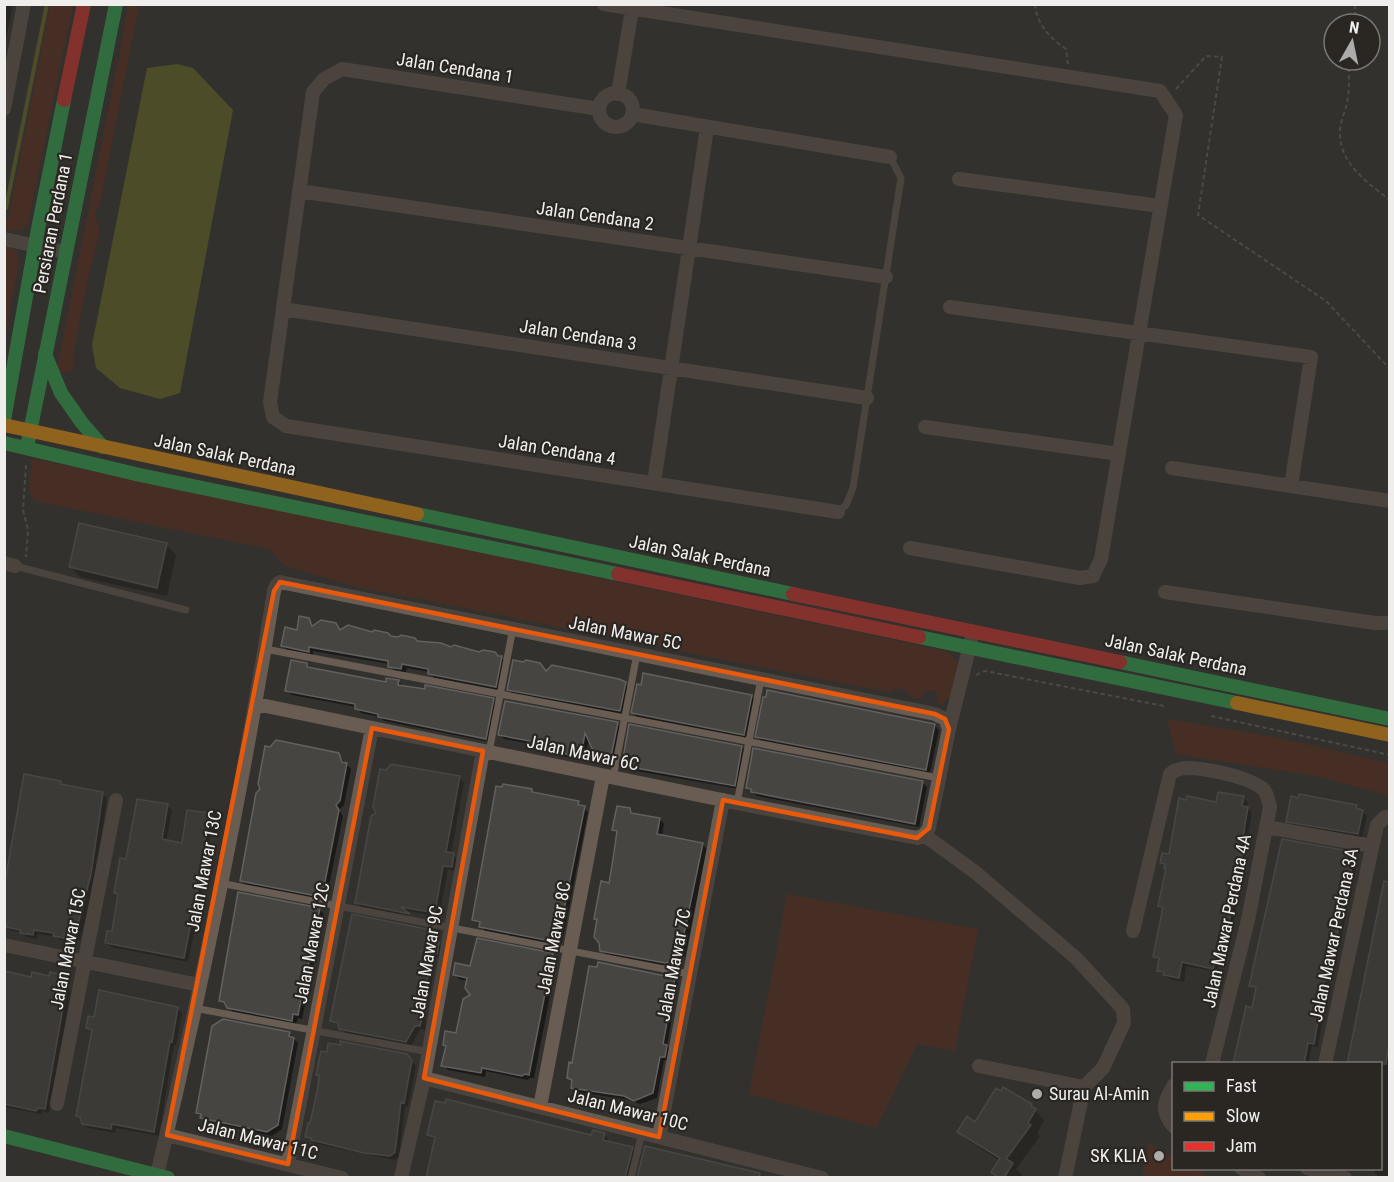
<svg xmlns="http://www.w3.org/2000/svg" width="1394" height="1182" font-family="'Roboto Condensed',sans-serif">
<rect width="100%" height="100%" fill="#33312e"/>
<path fill="#5d2a1b" d="M50,5H73L28,224C22,232 14,232 5,230V220H8Z
M128,5H139L99,208L96,209L95,215L100,230L87,283L73,357L74,370L63,373L58,368V364L120,50Z
M5,245L17,251L19,263L5,338Z
M36,459L945,651L952,655L959,665L953,692L942,705L937,703L938,696L936,691H925L923,697L919,699L909,696L908,691L895,688L892,693L357,587L285,566L269,549L34,501L29,490L32,461Z
M1167,719L1275,737L1389,763V796L1320,777L1176,754Z
M787,894L978,929L955,1051L917,1044L876,1128L749,1094Z
M1149,1143L1173,1157L1174,1168L1194,1169L1210,1177H1142Z"/>
<path fill="#6a6d23" d="M177,64L193,68L233,110L180,393L160,399L120,388L96,368L92,345L147,68Z"/>
<path fill="#0007" d="M4,4H13L4,49Z
M166,545L176,555L167,596L80,577L71,567Z
M309,619L314,626L335,624L341,631L390,637L501,658L506,662L500,691L434,678L429,672L407,668L406,673L394,671L389,664L313,651V655L287,650L283,646Z
M306,664L311,669L387,684L399,682L404,687L493,700L497,704L490,742L384,721L380,717L361,713L357,707L292,695L287,691Z
M547,672L625,684L630,688L624,715L513,694L508,689Z
M751,696L756,701L749,739L637,717L633,713Z
M617,724L622,728L615,765L603,763L598,758L589,738L585,760L561,756L557,752V749L504,739L500,734Z
M934,725L939,730L930,773L762,741L757,737Z
M742,747L746,752L739,789L631,770L623,763Z
M338,755L351,769L344,805L339,810L343,816L326,901L246,885L241,881L262,789Z
M459,778L464,782L451,854L458,859L456,871L448,869L439,917L402,910L411,917L361,907L357,903L378,813Z
M60,782L64,787L102,793L107,798L95,880L80,940L69,938L68,941L60,940L57,937L38,934L37,939L26,937L23,933L12,931L4,926V895Z
M922,782L927,787L919,827L757,796L747,787Z
M532,791L535,794L578,803L588,812L562,943H560L559,946L485,931L481,925L473,920Z
M1243,798L1248,802L1247,808L1252,813L1244,859L1245,861L1225,967L1219,966L1217,972L1186,966L1184,982L1169,979L1158,970L1160,962L1154,956L1164,909L1160,906L1167,869L1162,863L1218,804Z
M167,806L172,810L166,842L183,845L208,814L213,819L207,857L209,859L188,962L111,947L106,942L113,933L119,897L115,893L127,861Z
M1356,806L1367,816L1362,838L1292,826L1288,821Z
M630,810L635,815L660,819L664,824L662,836L702,844L707,849L685,957L678,956L676,965L670,967L606,955L601,950L598,921L596,918L610,884L618,834L614,830Z
M1354,853L1358,858L1336,962L1329,961L1325,981L1329,984L1318,1047L1312,1046L1308,1064H1235L1254,1009L1256,990L1251,985Z
M1390,872V1178H1385L1378,1176L1374,1172L1375,1168H1380L1382,899Z
M319,909L324,914L302,1019L298,1018L296,1024L233,1012L221,1000Z
M434,933L439,938L438,944L442,948L441,958L422,955L433,973L430,993L422,992L418,1015L426,1020L425,1030L420,1029L411,1046L345,1033L340,1026L332,1021Z
M552,955L557,959L534,1078H530L527,1080L486,1071L485,1077L448,1070L443,1065L447,1047L444,1045L457,1034L472,995L468,981L459,979L454,974L471,968Z
M4,973L32,978L63,976L67,981L66,986L71,991L49,1113L42,1111L41,1114L4,1107Z
M674,979L678,983L667,1046L671,1050L669,1061L664,1060L657,1098L640,1104L630,1100L577,1092L572,1087L573,1082L568,1077L573,1065Z
M178,1009L182,1013L176,1045H174L159,1136L116,1128L115,1133L88,1128L77,1115L92,1032L88,1028Z
M289,1033L298,1043L282,1129L272,1136L206,1122L197,1112Z
M411,1060L416,1066L408,1107L405,1106L399,1156L395,1160L317,1144L307,1137L312,1125L321,1077L318,1074Z
M1031,1105L1044,1120L1037,1134L1040,1136L1016,1169L1022,1174L1020,1178H998L993,1172L1000,1161L969,1141L959,1132L976,1124Z
M429,1134L592,1137L604,1134L608,1139L607,1142L632,1148L637,1153L631,1178H428L436,1139Z"/>
<g fill="none" stroke-linecap="round" stroke-linejoin="round">
<path stroke="#6a6d23" stroke-width="4" d="M6,208L47,4"/>
</g>
<path fill="#464542" stroke="#62615f" stroke-width="1.5" d="M79,523L167,543L157,588L69,567Z
M299,616L309,618L312,626L321,620L336,623L340,630L348,625L372,632L374,630L388,633L391,636L398,637L401,635L415,638L417,641L441,643L451,647L454,645L479,652L483,650L495,652L498,656H502L496,687L428,674V669L402,664L401,669L388,667V661L309,647V652L281,646L285,627L297,630Z
M291,660L307,663V667L386,682V678L399,680L398,685L425,689V685L494,698L486,739L378,717V714L355,709V704L285,691Z
M513,660L523,662L526,660L540,663L546,671L552,665L619,679L626,682L620,711L507,690Z
M643,673L752,695L744,735L631,713L637,684L641,685Z
M767,690L935,724L926,770L755,737L763,697H766Z
M505,701L618,722L610,762L597,759L585,733L581,757L555,752L556,746L498,735Z
M629,724L742,746L735,786L625,766V764H622Z
M276,740L339,753L342,762L347,763L340,801L336,805L339,810L322,897L240,881L256,793L260,789L258,784L265,746L270,747Z
M753,748L923,781L915,824L751,792V789L746,788Z
M391,764L460,776L446,852L454,853L452,867L443,866L435,913L401,907L410,914L355,903L371,816L376,813L373,807L380,769L386,770Z
M24,774L61,781L60,784L103,792L91,874L75,936L64,934V938L53,936L54,933L34,930L33,935L20,933V930L6,927L7,924L4,923V887Z
M503,784L532,789V792L579,801L578,805L585,806L558,940L556,939L555,942L479,927L480,922L472,920L496,786L502,787Z
M1218,792L1244,796L1242,806L1248,807L1240,854L1242,855L1221,964L1215,962L1213,969L1182,962L1179,978L1163,975L1164,972L1157,971L1159,958L1153,957L1163,907L1158,906L1166,868H1164L1165,864L1160,863L1162,853L1169,854L1179,798L1186,800L1187,796L1216,802Z
M1299,794L1357,805L1356,808L1363,810L1358,834L1286,822L1291,796L1298,798Z
M137,799L168,804L162,839L182,843L187,810L209,813L203,852L205,853L184,958L105,943L107,931H112L118,894L114,893L120,858L126,859Z
M617,806L630,808L631,813L660,818L657,834L703,843L680,953L674,952L672,961L665,963L600,951L599,943L594,937L597,919H594L601,881L609,883L613,859L617,831L612,830Z
M1282,839L1355,852L1332,959L1325,957L1321,978L1325,979L1314,1044L1308,1043L1304,1064H1233L1246,1006L1252,1008L1256,987L1249,986Z
M1384,881L1389,882V1044L1386,1064H1347Z
M238,892L320,908L298,1015L293,1014L292,1021L227,1008L224,1002L219,1001Z
M352,914L431,930L435,932L433,942H439L437,954L420,951L429,968L426,989L418,988L414,1012L423,1014L420,1026H415L406,1042L339,1029L338,1023L330,1021Z
M477,938L553,953L529,1075L525,1074L522,1076L482,1068L481,1073L441,1066L446,1046L443,1045L445,1031L456,1033L463,999L470,995L465,988L467,978L453,975L455,963L470,966Z
M598,962L675,978L663,1044L667,1045L665,1057H660L653,1093L634,1101L624,1096L571,1088L572,1080L567,1078L569,1062L572,1063L589,966L597,967Z
M4,971L31,977L32,972L49,976L50,972L63,975L62,984L67,985L45,1109L38,1108L36,1111L4,1104Z
M99,990L178,1007L172,1042L170,1041L154,1132L112,1124L111,1129L82,1124L80,1117L76,1116L92,1030L86,1028L88,1016L94,1017Z
M223,1019L290,1032L289,1036L294,1038L278,1125L267,1132L200,1118L201,1114L196,1113L212,1026Z
M340,1041L407,1054L412,1060L404,1103L401,1102L395,1152L390,1156L364,1153L311,1140V1138L305,1137L308,1123H310L318,1087L319,1075H316L321,1051L327,1052L328,1043L341,1045Z
M1003,1087L1032,1104L1031,1106L1036,1109L1028,1123L1031,1125L1006,1159L1013,1163L1004,1178H999L991,1172L1000,1158L957,1132L967,1116L975,1122L996,1088L1001,1091Z
M446,1099L591,1135L593,1130L605,1133L603,1140L633,1147L625,1178H426L435,1137L427,1135L435,1101L445,1103Z
M645,1146L760,1173L759,1178H637Z"/>
<g fill="none" stroke-linecap="round" stroke-linejoin="round">
<path stroke="#6d645e" stroke-width="2" stroke-dasharray="4.5 3" stroke-linecap="butt" d="M1035,4C1037,25 1050,38 1066,49L1068,64
M1355,24V4
M1350,60C1348,74 1350,89 1347,103C1345,113 1339,123 1340,134C1340,164 1369,184 1390,200
M1176,89L1206,56L1222,57L1198,215L1326,301L1390,369
M26,465L23,510L28,530L26,557
M976,675L985,671L1164,706
M1211,716L1390,755"/>
<path stroke="#695c52" stroke-width="7" d="M838,512L846,505L853,488L901,178L890,157
M15,566L186,610
M265,649L939,778
M489,752L513,628
M613,778L637,654
M737,803L761,679
M220,883L690,974
M194,1008L429,1052
M631,1178L642,1133"/>
<path stroke="#695c52" stroke-width="14" d="M604,4L1160,91L1176,115L1101,559L1093,576L1080,578L910,548
M599 110a17 17 0 1 1 34 0a17 17 0 1 1-34 0Z
M618,94L632,9
M4,109L24,4
M599,109L342,69L324,79L313,92L270,402L273,417L286,426L838,512
M632,114L890,157
M959,179L1160,206
M299,191L886,277
M4,239L65,252
M950,307L1311,357L1291,486
M283,309L867,398
M925,427L1119,454
M1172,468L1390,501
M654,483L707,128
M4,563L15,566
M1165,592L1375,623H1390
M256,704L737,803L917,838L924,835L929,828L949,729L971,641
M1266,827L1372,846
M924,835L975,872L1076,958L1123,1009L1124,1023L1103,1068L1084,1087
M1133,931L1170,774C1175,770 1180,768 1187,768C1205,768 1250,777 1263,789C1268,794 1268,800 1270,807L1248,920L1212,1064
M4,945L199,985
M1325,1064L1377,825L1385,817L1390,816
M979,1066L1084,1087L1065,1178
M424,1078L822,1178
M1174,1085C1164,1101 1160,1111 1174,1127
M57,1104L116,800
M540,1107L603,776
M167,1135L342,1178
M659,1137L723,800
M288,1164L372,728
M1241,1168L1259,1178
M1307,1168L1345,1178
M157,1175C203,982 243,787 274,591L276,586L280,582L935,714L945,719L949,729
M401,1178L424,1078L483,751"/>
<path stroke="#30b455" stroke-width="14" d="M45,354L61,393L82,423L103,447
M4,420L38,229L64,100
M28,442L116,4
M4,443L140,475L618,574
M417,514L793,594
M919,637L1237,703
M1120,662L1390,719
M4,1136L168,1178"/>
<path stroke="#ff9f0a" stroke-width="14" d="M4,425L417,514
M1237,703L1390,735"/>
<path stroke="#e5322d" stroke-width="14" d="M64,100L84,4
M618,574L919,637
M793,594L1120,662"/>
</g>
<path d="M0 0H1394V1182H0ZM280,582L935,714L945,719L949,729L929,828L917,838L723,800L659,1137L424,1078L483,751L372,728L288,1164L167,1135L274,591Z" fill="#33312e" fill-opacity=".55" fill-rule="evenodd"/>
<path fill="none" stroke="#e8590c" stroke-width="4.5" stroke-linejoin="round" d="M280,582L935,714L945,719L949,729L929,828L917,838L723,800L659,1137L424,1078L483,751L372,728L288,1164L167,1135L274,591Z"/>
<g fill="#aeacaa" stroke="#2a2723" stroke-width="2">
<circle cx="1037" cy="1094" r="6"/>
<circle cx="1159" cy="1156" r="6"/>
</g>
<g text-anchor="middle" stroke-width="4.5" stroke-linejoin="round" paint-order="stroke">
<g font-size="18" fill="#f0eeec" stroke="#2a2723">
<text transform="translate(455 68) rotate(9)" y="6">Jalan Cendana 1</text>
<text transform="translate(595 216) rotate(8)" y="6">Jalan Cendana 2</text>
<text transform="translate(53 223) rotate(-79)" y="6">Persiaran Perdana 1</text>
<text transform="translate(578 335) rotate(9)" y="6">Jalan Cendana 3</text>
<text transform="translate(557 450) rotate(9)" y="6">Jalan Cendana 4</text>
<text transform="translate(225 455) rotate(12)" y="6">Jalan Salak Perdana</text>
<text transform="translate(700 556) rotate(12)" y="6">Jalan Salak Perdana</text>
<text transform="translate(625 633) rotate(11)" y="6">Jalan Mawar 5C</text>
<text transform="translate(1176 655) rotate(12)" y="6">Jalan Salak Perdana</text>
<text transform="translate(583 753) rotate(12)" y="6">Jalan Mawar 6C</text>
<text transform="translate(204 871) rotate(-79)" y="6">Jalan Mawar 13C</text>
<text transform="translate(1227 921) rotate(-78)" y="6">Jalan Mawar Perdana 4A</text>
<text transform="translate(1334 935) rotate(-78)" y="6">Jalan Mawar Perdana 3A</text>
<text transform="translate(554 938) rotate(-79)" y="6">Jalan Mawar 8C</text>
<text transform="translate(312 943) rotate(-79)" y="6">Jalan Mawar 12C</text>
<text transform="translate(68 949) rotate(-79)" y="6">Jalan Mawar 15C</text>
<text transform="translate(427 962) rotate(-80)" y="6">Jalan Mawar 9C</text>
<text transform="translate(674 965) rotate(-79)" y="6">Jalan Mawar 7C</text>
<text transform="translate(628 1110) rotate(14)" y="6">Jalan Mawar 10C</text>
<text transform="translate(258 1139) rotate(14)" y="6">Jalan Mawar 11C</text>
</g>
<g font-size="18" fill="#f0eeec" stroke="#2a2723" text-anchor="start">
<text x="1049" y="1100">Surau Al-Amin</text>
<text x="1147" y="1162" text-anchor="end">SK KLIA</text>
</g>
</g>
<rect width="1394" height="1182" fill="none" stroke="#f0eeec" stroke-width="12"/>
<rect x="1172" y="1062" width="210" height="108" fill="#2a2723" stroke="#797773" stroke-width="1.5"/>
<rect x="1184" y="1082" width="30" height="9" fill="#30b455" stroke="#797773" stroke-width="1.5"/>
<text x="1226" y="1092" font-size="18" fill="#f0eeec">Fast</text>
<rect x="1184" y="1112" width="30" height="9" fill="#ff9f0a" stroke="#797773" stroke-width="1.5"/>
<text x="1226" y="1122" font-size="18" fill="#f0eeec">Slow</text>
<rect x="1184" y="1142" width="30" height="9" fill="#e5322d" stroke="#797773" stroke-width="1.5"/>
<text x="1226" y="1152" font-size="18" fill="#f0eeec">Jam</text>
<g transform="translate(1352 42) rotate(9)"><circle r="28" fill="#2a2723" stroke="#797773" stroke-width="1.5"/>
<path d="M0-4.5L10 22L0 15L-10 22Z" fill="#aeacaa"/>
<text y="-9" font-size="16" font-weight="bold" text-anchor="middle" fill="#f0eeec">N</text>
</g>
</svg>
